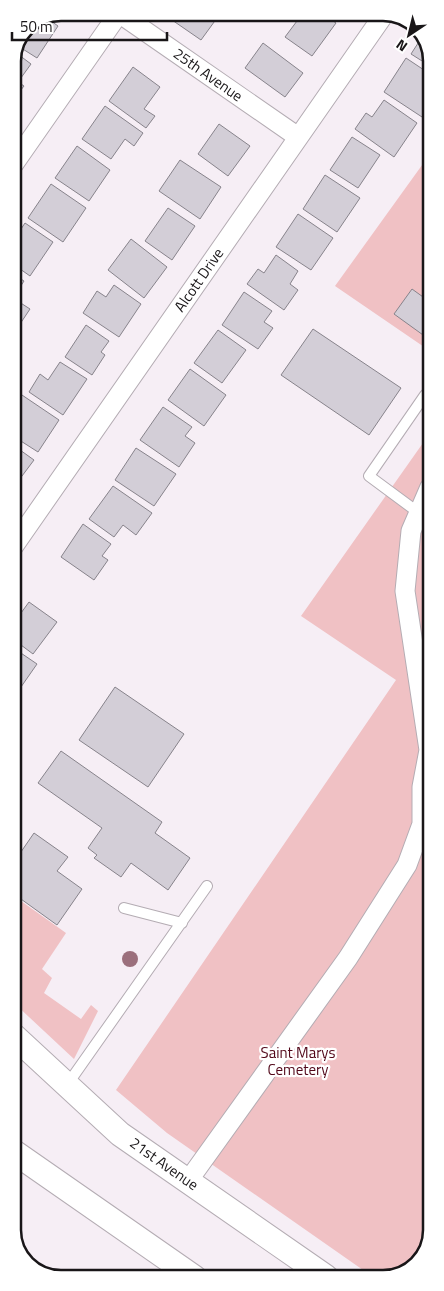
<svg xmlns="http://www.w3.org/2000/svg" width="444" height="1291" font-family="'Titillium Web',sans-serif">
<rect width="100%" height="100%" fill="#f6eef5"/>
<path fill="#f0c1c4" d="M430,154V351L335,286Z
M430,433L431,1230L421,1260L395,1277H373L167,1133L116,1090L396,680L301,616Z
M14,896L66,933L42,969L52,978L44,993L81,1019L91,1005L98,1011L74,1059L14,1003Z"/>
<path fill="#d3ced7" stroke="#87838b" d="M178,13H210L217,18L201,40L172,20Z
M303,13H321L336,23L312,56L285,37Z
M47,18L58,26L37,58L18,46L27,27Z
M422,37L430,49V66L411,54Z
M263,43L303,73L285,97L245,68Z
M15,52L31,64L18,82L24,86L13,100V58Z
M406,58L430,74V105L422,117L384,92Z
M133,67L160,87L144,109L155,116L146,128L109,101Z
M384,100L417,123L394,157L355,129L366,113L372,117Z
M105,106L143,133L134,146L125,139L111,159L82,139Z
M219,124L250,146L228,176L198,154Z
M352,137L380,155L358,188L330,170Z
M77,146L110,170L89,201L55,178Z
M180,160L221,187L200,219L159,191Z
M325,175L360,198L337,232L303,209Z
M51,184L86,208L63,242L28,218Z
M168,208L195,226L172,260L145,241Z
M298,214L333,238L311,270L276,247Z
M25,223L53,242L30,276L13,264V241Z
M131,239L167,267L144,298L108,270Z
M276,255L298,271L290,284L298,290L284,310L247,284L258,269L264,273Z
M13,274L24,281L13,298L30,309L20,324L13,320Z
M114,285L141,304L119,337L83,313L97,291L106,297Z
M412,289L430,302V340L394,314Z
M244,292L272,311L264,322L273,328L258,349L222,325Z
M86,325L109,341L101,352L105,355L92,375L65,357Z
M313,329L401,388L369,435L281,375Z
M218,330L246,350L222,383L194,363Z
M60,362L87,379L63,415L29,392L40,374L48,380Z
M190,369L226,395L204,426L168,400Z
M19,393L59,420L38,452L13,436V402Z
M163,407L192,427L185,436L195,443L179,467L140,440Z
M13,445L34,460L13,488Z
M136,448L176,474L154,506L115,480Z
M113,486L152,513L136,535L123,525L114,537L89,519Z
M83,524L111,544L102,556L108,560L94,580L61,557Z
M29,602L57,622L33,654L13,639V624Z
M15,649L37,664L14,697L13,651Z
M115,687L184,734L148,787L79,740Z
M61,751L162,822L155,833L190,858L168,890L131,863L121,877L94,858L97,855L88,848L102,828L38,783Z
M34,833L68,857L57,871L82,889L57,925L14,894V862Z"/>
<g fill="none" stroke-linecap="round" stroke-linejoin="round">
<defs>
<path id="service" d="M419,513L369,476L425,395L430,399
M124,908L182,923
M67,1085L207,886"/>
<path id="minor" d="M119,13L298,137
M13,165L119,13
M13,547L385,13
M188,1181L348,958L407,865L422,824V787L429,750L405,591L411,531L430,487"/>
<path id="tertiary" d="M14,1036L120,1134L326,1277
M14,1152L195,1278"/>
</defs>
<use href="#service" stroke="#b4acb3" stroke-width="12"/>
<use href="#minor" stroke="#b4acb3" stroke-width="21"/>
<use href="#tertiary" stroke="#b4acb3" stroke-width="26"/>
<use href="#service" stroke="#fff" stroke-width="10"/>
<use href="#minor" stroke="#fff" stroke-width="19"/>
<use href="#tertiary" stroke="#fff" stroke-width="24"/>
</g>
<circle fill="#9b6f7c" cx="130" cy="959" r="8"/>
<g text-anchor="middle" stroke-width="4.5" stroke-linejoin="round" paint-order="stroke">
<g font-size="15" fill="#191618" stroke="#fff">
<text transform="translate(208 75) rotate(35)" y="5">25th Avenue</text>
<text transform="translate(199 280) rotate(-55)" y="5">Alcott Drive</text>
<text transform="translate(164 1164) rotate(35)" y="5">21st Avenue</text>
</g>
<g font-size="15" fill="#510719" stroke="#fff">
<text x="298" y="1058">Saint Marys<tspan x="298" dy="17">Cemetery</tspan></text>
</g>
</g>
<path d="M0 0H444V1291H0ZM61 21H383A40 40 0 0 1 423 61V1230A40 40 0 0 1 383 1270H61A40 40 0 0 1 21 1230V61A40 40 0 0 1 61 21Z" fill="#fff" fill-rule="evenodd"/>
<path fill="none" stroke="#191618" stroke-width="2.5" d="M61 21H383A40 40 0 0 1 423 61V1230A40 40 0 0 1 383 1270H61A40 40 0 0 1 21 1230V61A40 40 0 0 1 61 21Z"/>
<g transform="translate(409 35) rotate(215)" stroke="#ffffff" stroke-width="4" paint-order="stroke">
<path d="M0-4L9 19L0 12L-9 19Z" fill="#191618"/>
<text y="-8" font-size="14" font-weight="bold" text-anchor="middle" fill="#191618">N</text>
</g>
<path d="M12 32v8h155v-8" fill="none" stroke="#191618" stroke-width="2.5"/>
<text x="20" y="32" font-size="15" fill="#191618" stroke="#ffffff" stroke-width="4" paint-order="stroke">50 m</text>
</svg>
